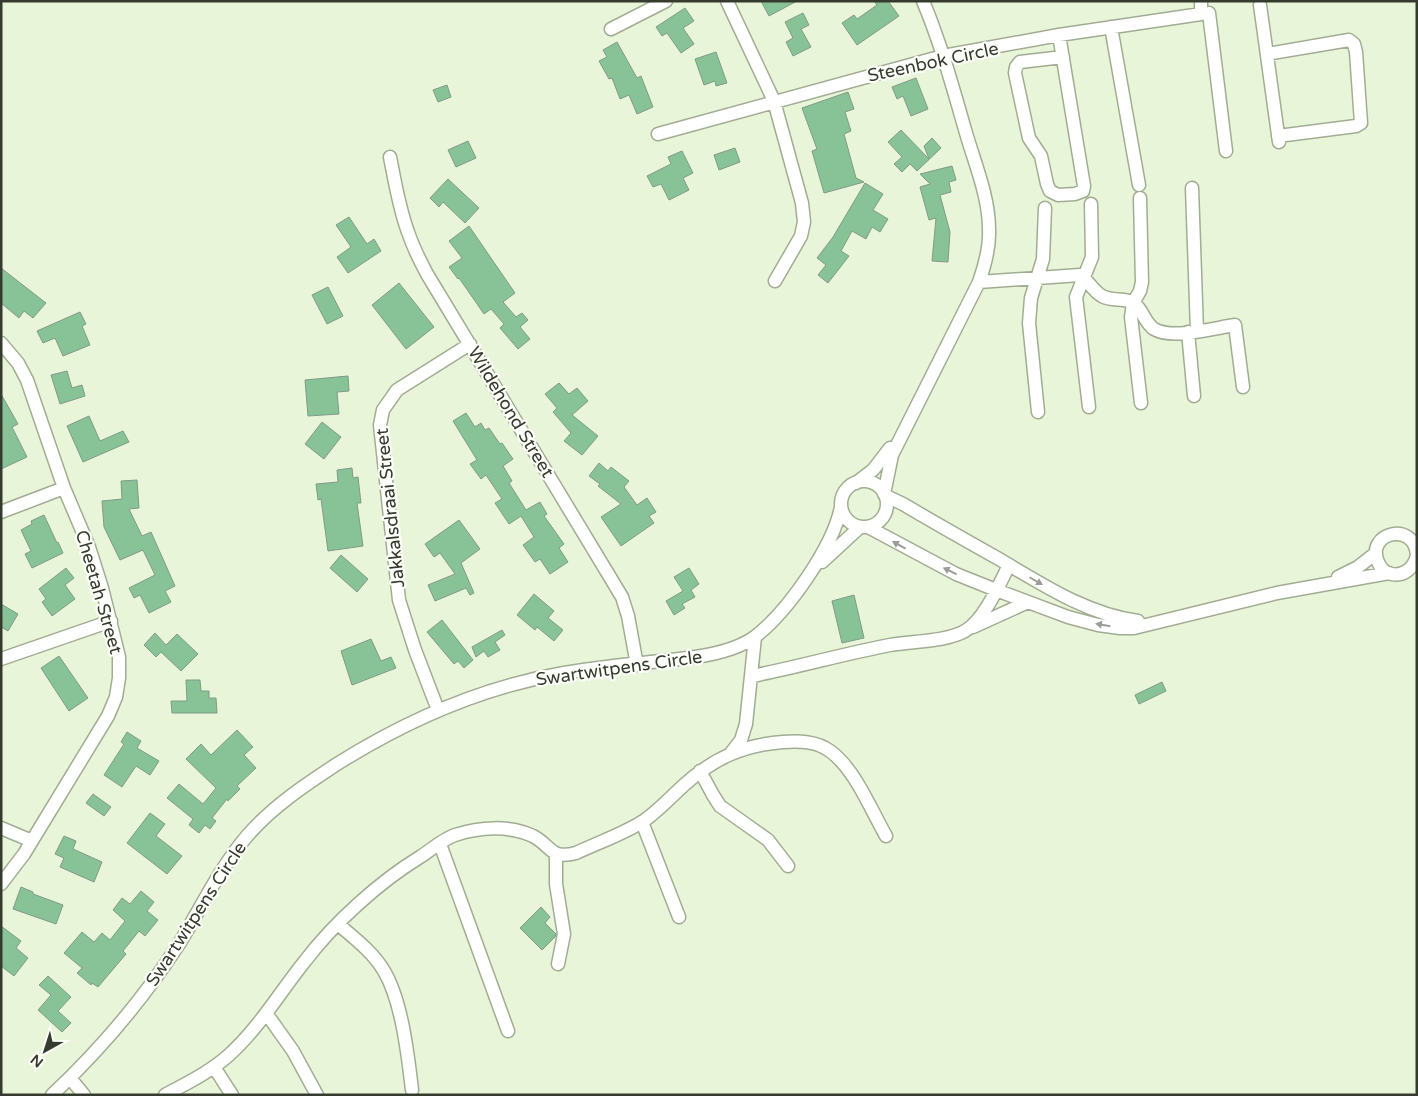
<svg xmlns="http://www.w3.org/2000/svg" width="1418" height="1096" font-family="'Varela Round',sans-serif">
<rect width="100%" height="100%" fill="#e9f5d9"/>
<path fill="#88c397" stroke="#819a86" d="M761,1H797L769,16Z
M874,1H888L899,16L857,45L842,23L854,15L857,19L877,5Z
M685,8L694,21L683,28L694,44L681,53L667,33L662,36L656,27Z
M803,13L809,25L801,29L811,47L793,56L786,42L793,38L785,22Z
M617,42L637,78L641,76L653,107L637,114L629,95L620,99L612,78L609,79L599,61L607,57L603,50Z
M716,52L727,83L716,86L715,81L704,85L695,59Z
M916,78L928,109L911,116L903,96L897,99L892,87Z
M447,85L451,97L438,102L433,90Z
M848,92L854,109L845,112L851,131L844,134L856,178L864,182L824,193L812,151L817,149L802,108Z
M901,130L929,159L924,146L932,138L941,148L917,171L910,164L902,172L894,164L902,157L888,142Z
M468,141L476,158L456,167L448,150Z
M735,148L740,162L719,170L714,155Z
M682,151L693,173L683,178L689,190L669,200L661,184L653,187L647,176L671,164L668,157Z
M952,166L956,180L949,182L951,192L940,195L950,232L948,262L932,261L936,218L929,220L920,187L930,184L920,174Z
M448,179L479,208L465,223L443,202L439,207L430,198Z
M865,183L883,194L873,210L888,219L880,232L872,227L866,239L852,231L841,251L849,256L828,283L818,275L826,265L817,258L833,237Z
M349,217L367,244L374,239L381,251L348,273L337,257L351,247L336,225Z
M469,226L515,293L503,302L516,317L522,313L528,320L520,327L530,339L518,349L500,328L504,324L491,309L484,314L459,278L458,279L449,267L462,258L449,241Z
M1,268L46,303L33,318L24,311L19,318L1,303Z
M399,283L434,327L406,349L372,305Z
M328,287L343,316L327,324L312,295Z
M80,312L86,324L82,326L90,345L63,356L55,338L43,343L37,331Z
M67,371L72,388L82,385L85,396L60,404L51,375Z
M348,376L349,391L337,392L339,414L308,416L305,380Z
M559,383L569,394L577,388L588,401L572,415L598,436L582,455L564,441L571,433L553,412L557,408L545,394Z
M1,394L18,424L12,427L27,457L1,469Z
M466,413L475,427L481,423L485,430L489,428L500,444L502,443L513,459L503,466L512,481L509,483L526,510L540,502L547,514L544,516L564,544L559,548L568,562L550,574L540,559L535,562L523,545L534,537L521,516L509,524L495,503L502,499L486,475L481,479L470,464L477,460L453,421Z
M89,416L100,441L123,431L129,442L83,462L67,426Z
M322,422L341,437L324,459L305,444Z
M599,463L608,471L611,467L629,481L624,487L637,505L647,498L656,512L649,516L654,523L621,546L601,517L621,504L598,486L600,484L589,476Z
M352,468L353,478L358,477L361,503H357L363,546L328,551L321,499L318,500L316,484L338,482L337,470Z
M137,480L139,508L129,509L142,536L151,532L175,586L165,591L171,602L149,613L140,595L134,598L129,588L155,575L143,550L120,560L104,527L102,501L122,499L121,481Z
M44,515L57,543L58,542L63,553L32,568L25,554L31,551L21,530L32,524L31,521Z
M459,520L480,549L461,563L474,593L470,595L466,588L435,601L428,585L455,574L440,553L434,557L425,544Z
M341,555L368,579L357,592L330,568Z
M66,568L74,578L65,585L75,599L52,616L42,602L46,599L39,589Z
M689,568L699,584L691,590L695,597L682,604L685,608L674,615L666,601L683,591L674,577Z
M534,594L554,611L548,618L563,630L554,641L537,627L535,630L517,615Z
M854,595L864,638L842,643L832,601Z
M1,604L18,614L8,631L1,627Z
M442,620L473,660L464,668L458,661L454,664L427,632Z
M502,630L505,635L495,642L500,650L488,657L484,651L476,657L472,647Z
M155,633L166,645L177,634L198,654L181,671L161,652L156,657L144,645Z
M371,639L381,661L391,657L396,668L352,685L341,651Z
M59,656L88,698L69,711L41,668Z
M186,680H200L201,691H209V698H216L217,713H172L171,701H187Z
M1162,682L1166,691L1139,704L1135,695Z
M237,730L253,747L244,755L256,768L237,786L240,789L228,801L227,799L212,818L216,821L210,829L205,825L199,833L189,825L193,819L167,798L179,784L203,804L216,788L186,759L201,744L211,755Z
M127,732L141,741L137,748L159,761L150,775L136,766L122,787L104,775L124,744L121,742Z
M93,794L111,807L104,816L86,803Z
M150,813L165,824L156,836L182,856L167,874L127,843Z
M64,836L76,841L73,849L102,862L94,882L60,867L64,858L55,854Z
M21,887L33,892V894L63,905L56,924L13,909Z
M141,891L154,902L147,911L158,920L145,936L139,931L123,951L126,954L98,987L92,983L91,985L77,973L82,968L64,953L82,932L94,942L102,933L110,940L125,921L113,910L122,898L130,904Z
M541,907L550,917L545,923L556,934L555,937L542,950L520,928Z
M1,926L21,941L16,948L28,958L14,976L1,966Z
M48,976L71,997L58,1011L71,1023L62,1032L38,1010L51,995L39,985Z"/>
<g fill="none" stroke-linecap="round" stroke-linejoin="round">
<defs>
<path id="minor" d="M727,1L774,101L802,203L804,222L801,236L775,281
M1260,5L1279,142
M1209,13L1226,151
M1111,27L1139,185
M611,29L666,1
M1059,35L1084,186L1083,191L1075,194L1058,195L1050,191L1047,184L1041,156L1029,138L1015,73L1016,67L1020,62L1063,57
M1267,54L1349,40L1354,44L1356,52L1361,123L1356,126L1278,136
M658,134L943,56L1059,35L1201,14V1
M390,157C395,182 399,208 408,232C413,247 420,261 427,274L622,597L628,616L637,665
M1192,188L1197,331
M1140,198L1142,282L1140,291L1133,303L1131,317L1141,403
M979,282L1080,275C1089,281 1093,291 1102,296C1112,302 1127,297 1135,304C1143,311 1145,323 1154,329C1172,340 1214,328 1235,325L1243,387
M1188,332L1194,396
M1,343L18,363L27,380L64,488L89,547L102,588L119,657V678L116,697L108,716L24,854L1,884
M1089,407L1076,297L1092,257L1091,204
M1038,412L1029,323L1031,298L1043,259L1045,208
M841 504a23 23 0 1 1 46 0a23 23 0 1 1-46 0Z
M856,483L873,470L890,448
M884,494L892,455L979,282C985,265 990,248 989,229C989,197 975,164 966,133C953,88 941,44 923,1
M886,496L903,504C935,523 967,541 999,559C1043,585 1087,614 1138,621
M1,512L64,488
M868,527L956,574L996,590L1068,617L1098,625L1120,628H1134L1277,593L1389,573
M1417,555C1414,520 1365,533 1378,562C1380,567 1383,571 1388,573C1402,578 1414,569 1417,555
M822,562L860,527
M1338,577L1358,567L1376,553
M973,627L1028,602
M1,659L111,621
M752,676C798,667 843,654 890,645C912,641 945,642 965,631C984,620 999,585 1009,565
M438,710L415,650L399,600L380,425L383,410L397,390L470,344
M731,753L741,740L746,724L755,637
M700,771L713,795L720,806L768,840L788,866
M642,822L679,917
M1,828L32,841
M440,844L508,1031
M556,854V884L564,934L558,964
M338,924C354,938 373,952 384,971C402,1001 408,1056 412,1090
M266,1013L293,1051L317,1095
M214,1067L232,1095
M70,1078L84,1095
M52,1095C100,1050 143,999 179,944C201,908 219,869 247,836C272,807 305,785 337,764C407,720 482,687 564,673C607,665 652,663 695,657C716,654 739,649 756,636C788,611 833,547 841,507
M165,1095C187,1083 210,1072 229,1055C259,1028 280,992 305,961C334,923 379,882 420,857C431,850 443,839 455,835C480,827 509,825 533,836C552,846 550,860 576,853C597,843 626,833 645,820C659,810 671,797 684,785C714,758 743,745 783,742C800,741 816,741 830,751C855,769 871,810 886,836"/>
</defs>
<use href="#minor" stroke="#a1ad92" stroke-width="15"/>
<use href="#minor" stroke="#fff" stroke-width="12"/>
</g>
<defs><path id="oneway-solid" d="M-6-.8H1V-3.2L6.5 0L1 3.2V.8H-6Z" transform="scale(1.25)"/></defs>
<g fill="#9a9d98">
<use href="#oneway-solid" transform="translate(899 545) rotate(-151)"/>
<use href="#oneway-solid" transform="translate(950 571) rotate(-154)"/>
<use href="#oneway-solid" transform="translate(1036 581) rotate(30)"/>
<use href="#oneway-solid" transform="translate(1103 625) rotate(-170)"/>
</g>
<g text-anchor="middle" stroke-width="4.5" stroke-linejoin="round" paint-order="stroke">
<g font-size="18" fill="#363b30" stroke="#fcfef8">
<text transform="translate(933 62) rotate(-12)" y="6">Steenbok Circle</text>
<text transform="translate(511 412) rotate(59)" y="6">Wildehond Street</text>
<text transform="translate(390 508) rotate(-96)" y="6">Jakkalsdraai Street</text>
<text transform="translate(99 592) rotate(74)" y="6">Cheetah Street</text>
<text transform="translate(619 668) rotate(-8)" y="6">Swartwitpens Circle</text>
<text transform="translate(196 914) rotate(-57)" y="6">Swartwitpens Circle</text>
</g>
</g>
<rect width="1418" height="1096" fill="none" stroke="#363b30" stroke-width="5"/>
<g transform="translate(45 1051) rotate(219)" stroke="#fcfef8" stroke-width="4" paint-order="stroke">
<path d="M0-4L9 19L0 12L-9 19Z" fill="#363b30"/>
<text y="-8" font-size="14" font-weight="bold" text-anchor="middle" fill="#363b30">N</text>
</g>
</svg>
